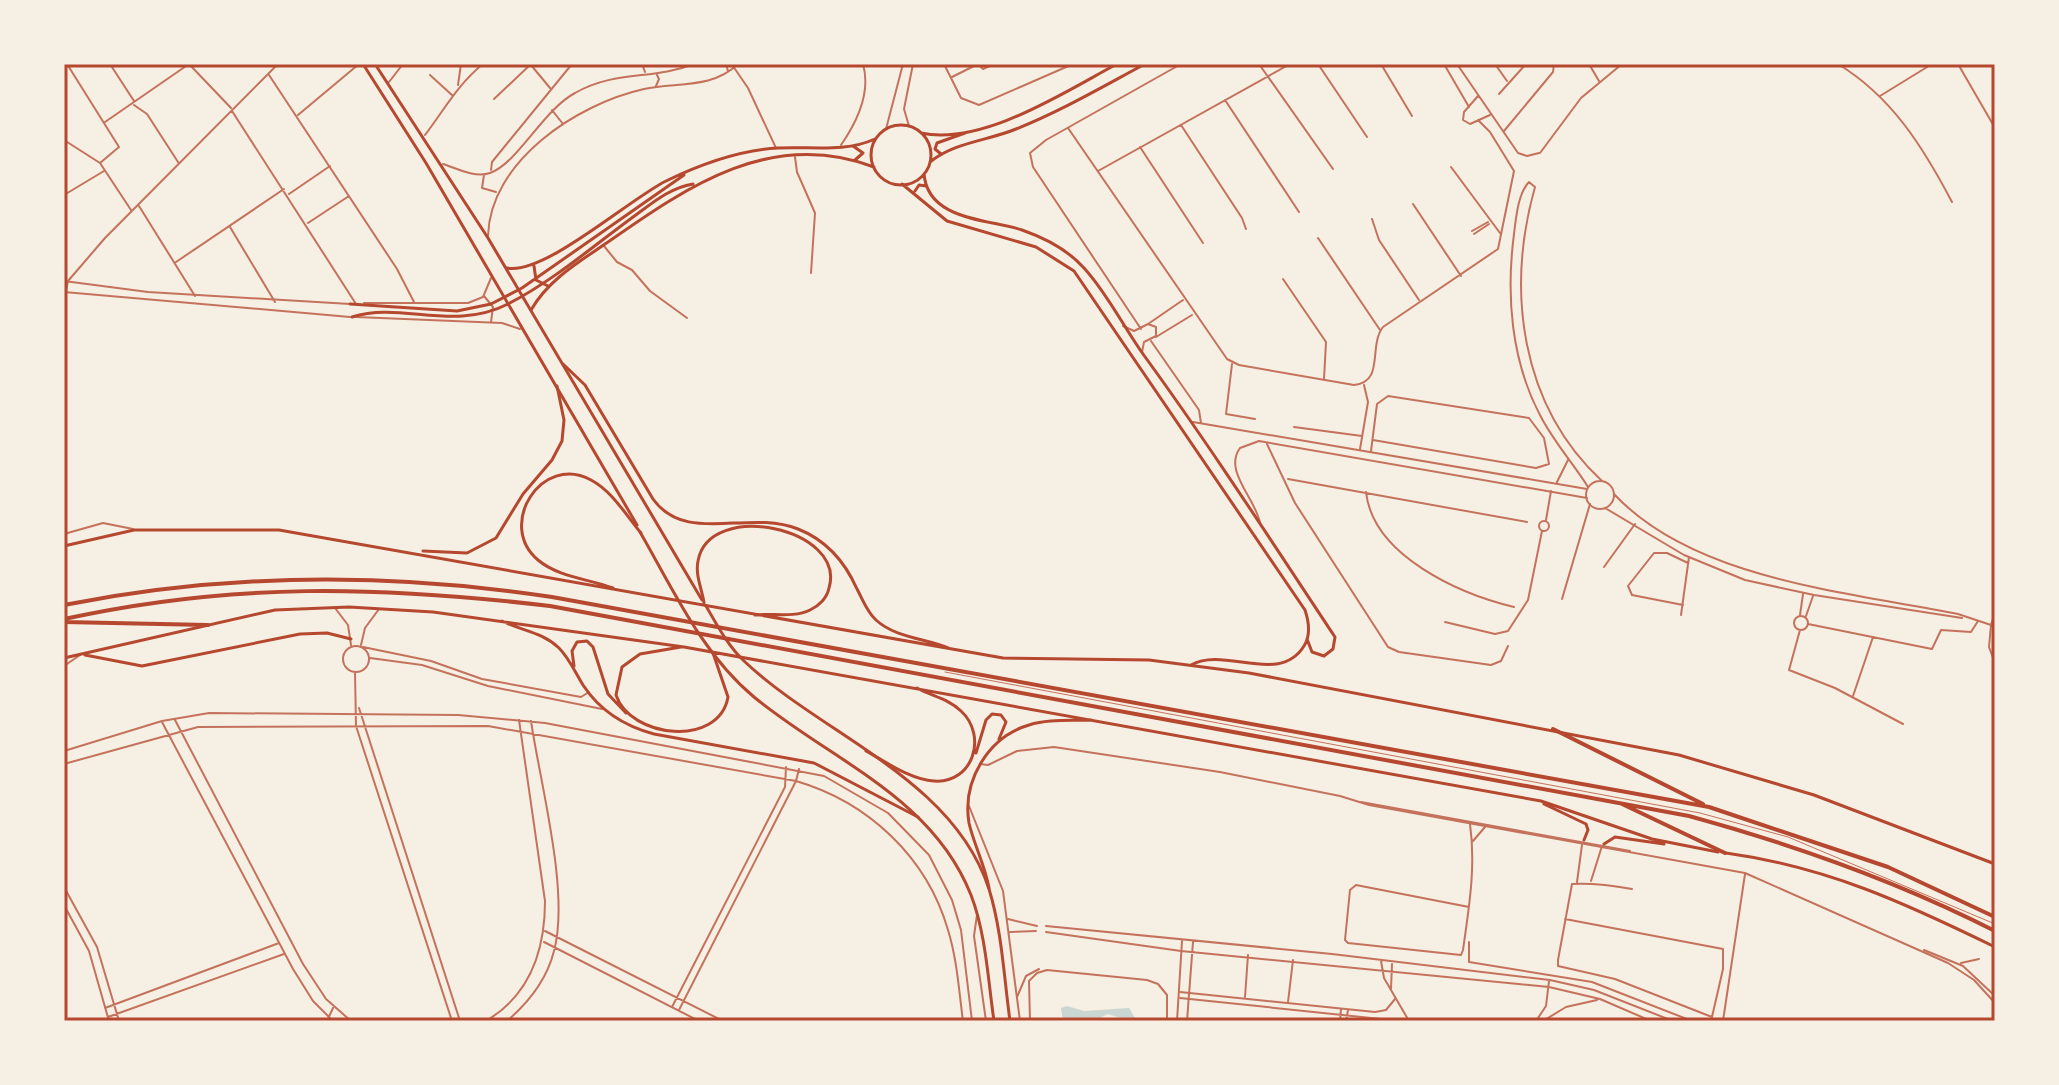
<svg xmlns="http://www.w3.org/2000/svg" width="2059" height="1085" font-family="'Sofia Sans Condensed',sans-serif">
<rect width="100%" height="100%" fill="#f6efe4"/>
<path fill="#c9d6d2" d="M1067,1006L1084,1011L1129,1008L1135,1018L1129,1021L1108,1014L1093,1021H1063L1061,1008Z"/>
<g fill="none" stroke-linecap="round" stroke-linejoin="round">
<path stroke="#c5725c" stroke-width="1" d="M945,672L1700,813L1788,837L1995,924"/>
<path stroke="#c5725c" stroke-width="2" d="M67,64L119,147L100,163
M110,64L134,101
M642,64L645,72
M726,64L728,71
M944,64L961,98L979,105L1073,64
M1259,64L1333,169
M1318,64L1367,137
M1381,64L1412,116
M1444,64L1469,107
M1457,64L1518,153L1527,156L1539,153
M1495,64L1507,81
M1589,64L1599,81
M1958,64L1995,128
M531,65L550,88
M735,69L748,88L776,148
M269,75L397,269L414,302
M430,75L453,96
M952,77L978,64L983,69L994,64
M389,82L403,64
M458,85L461,64
M656,86L659,79L657,75
M1499,94L1526,64
M1478,96L1464,112L1463,120L1470,124L1490,115
M1880,96L1932,64
M494,99L531,64
M1225,100L1299,212
M134,105L147,114L178,162
M552,110L563,124
M232,111L356,304
M298,115L359,64
M105,122L189,64L231,108
M1181,125L1242,218L1246,229
M1068,128L1227,359L1239,365L1354,385C1385,382 1368,346 1383,327L1498,249L1514,171L1490,132L1478,120
M1504,131L1553,72L1554,64
M425,135C444,110 458,84 483,64
M64,140L100,163L131,210
M841,145C857,122 871,92 863,64
M1140,147L1203,243
M795,157L797,172L815,213L811,273
M443,164C458,169 475,178 490,173C518,163 543,110 575,93C615,70 653,80 694,64
M1451,167L1500,233
M491,170L492,162L572,64
M1098,171L1290,64
M484,175L482,188L496,192
M289,194L330,166
M64,195L104,171
M1413,204L1461,276
M139,206L195,296
M1372,219L1379,240L1419,300
M308,223L349,196
M230,227L275,302
M1472,231L1488,222
M1474,234L1489,224
M488,236C490,161 577,104 644,89C677,82 712,89 738,64
M1318,238L1380,330
M604,246L617,262L632,270L650,291L687,318
M176,262L284,189
M1283,279L1326,342L1324,379
M66,291L68,281L105,238L278,64
M1148,324L1183,300
M1123,326L1134,331L1148,324L1156,327V336L1144,342L1142,352
M1141,329L1033,167L1030,153L1046,140L1181,64
M1156,337L1192,315
M1151,341L1199,410L1201,423
M1232,364L1226,414L1255,419
M1294,427L1362,436
M1267,444L1295,503L1388,647L1399,652L1491,665L1501,661L1508,646
M1360,449L1368,402L1364,385
M1371,451L1377,404L1388,396L1529,418L1544,438L1549,464L1536,468L1373,440
M1288,479L1527,522
M1366,492C1373,556 1460,594 1514,607
M1546,520L1551,491
M1539 526a5 5 0 1 1 10 0a5 5 0 1 1-10 0Z
M64,534L103,523L133,529
M1604,567L1635,524
M1562,599L1590,504
M1683,605L1632,595L1628,586L1654,553H1667L1688,563
M335,608L348,625L351,645
M1681,615L1689,557
M1800,615L1803,594
M1794 623a7 7 0 1 1 14 0a7 7 0 1 1-14 0Z
M1806,616L1813,596
M1445,622L1495,634L1508,631L1528,600L1542,531
M1808,624L1932,649L1941,630L1971,632L1978,621
M1995,628L1991,625L1989,647L1995,663
M1800,630L1789,670L1835,688L1903,724
M361,645L365,628L379,609
M343 659a13 13 0 1 1 26 0a13 13 0 1 1-26 0Z
M363,647L431,661L482,679L581,697L589,692
M370,658L422,665L488,686L602,709
M64,666L80,655
M355,672L356,726L452,1021
M1853,696L1873,637
M359,708L460,1021
M175,720L303,964L326,999L351,1021
M162,722L293,969L313,1001L333,1021
M64,751L162,721L209,713L458,715L545,723L824,776L888,813L929,855L952,900L961,930L972,1021
M64,764L198,727L488,726L796,781C868,802 927,857 948,930C957,959 959,991 963,1021
M1473,841L1485,827
M1591,881L1602,846
M1577,882L1582,845
M64,887L97,947L119,1021
M64,905L89,951L109,1021
M1469,907L1356,885L1350,890L1345,940L1348,943L1461,955L1463,950C1469,907 1476,867 1470,824
M1565,919L1723,949V969L1712,1017L1615,979L1558,966V960L1572,884C1592,883 1610,885 1632,889
M545,931L723,1021
M544,942L699,1021
M1469,942V962L1592,982L1692,1021
M1180,992L1375,1012L1386,1010L1395,999
M1017,997L1026,976L1039,969
M1245,997L1248,955
M1180,998L1400,1021
M1288,1002L1293,960
M672,1007L785,787L786,767
M105,1008L279,943
M679,1010L796,781L799,769
M108,1017L284,954
M327,1021L333,1008
M486,1021C530,995 545,950 545,901L519,720
M507,1021C528,1003 547,979 554,951C570,892 540,783 531,721
M1030,1021L1029,981L1037,973L1047,970L1147,980L1158,984L1167,995V1021
M1340,1021L1341,1009
M1346,1021L1348,1010
M1723,1021L1745,874"/>
<path stroke="#c5725c" stroke-width="2" d="M1838,64C1892,97 1923,147 1952,202
M909,126L904,109L913,64
M886,129L903,64
M1540,153L1581,98L1622,64
M64,281L148,292L350,304
M64,292L350,317
M484,296L493,307L491,322
M364,303H468L483,297L491,278
M356,317L502,323L520,329
M1193,422L1587,489
M1586 495a14 14 0 1 1 28 0a14 14 0 1 1-28 0Z
M1557,482L1568,460
M1588,487C1573,463 1553,441 1540,415C1511,360 1506,295 1514,234C1516,218 1518,193 1529,182L1535,187C1506,290 1520,405 1602,481
M1614,494C1694,580 1849,592 1958,614L1991,625L1995,612
M1605,508L1684,555L1745,580L1814,595L1962,618
M1260,523C1256,499 1223,471 1240,448L1259,441L1587,498
M980,764L988,765L1017,751L1054,747L1220,772L1340,796L1369,805L1745,873L1948,963L1974,980L1995,1003
M1361,802L1630,851
M969,806L1003,891L1020,1021
M977,915L974,936L986,1021
M1008,919L1037,926
M1046,926L1332,954L1550,980L1594,990L1673,1021
M1010,932L1036,931
M1046,932L1181,951L1549,987L1600,999L1651,1021
M1924,950L1963,966L1995,996
M1381,961L1384,978L1409,1021
M1961,963L1979,959
M1391,989L1392,964
M1177,1021L1182,941
M1187,1021L1193,942
M1536,1021L1546,1006L1549,981
M1543,1021L1566,1007L1597,1000"/>
<path stroke="#b5482f" stroke-width="3" d="M871 155a30 30 0 1 1 60 0a30 30 0 1 1-60 0Z
M921,133C983,146 1064,92 1117,64
M853,146L863,153L855,160
M941,154L935,149L937,143L965,133
M930,162C955,142 987,141 1016,129C1061,111 1102,87 1145,64
M924,174C928,221 989,219 1022,230C1045,238 1068,250 1084,268C1107,293 1123,326 1143,354C1210,446 1272,542 1335,637L1333,649L1324,656L1312,652L1307,639
M902,184L947,221L1036,247L1074,271L1305,610C1309,622 1311,635 1304,646C1279,686 1225,646 1191,665
M915,191L919,185L926,186
M534,266L536,280L548,286
M507,268C545,275 628,200 666,181C699,165 741,150 778,148C810,146 844,153 875,139
M350,304L457,311L491,304L522,288L684,175
M531,310C549,279 579,262 608,242C688,186 772,128 874,167
M352,317C401,301 453,332 508,304C551,282 591,248 629,220C649,206 668,188 693,184"/>
<path stroke="#b5482f" stroke-width="3" d="M363,64L426,163L637,525
M375,64L488,238L702,600
M640,532C673,589 702,654 754,697C830,760 932,796 971,895C986,934 988,980 994,1021
M706,606C717,625 728,646 744,661C822,735 953,778 989,889C1002,931 1004,978 1010,1021"/>
<path stroke="#b5482f" stroke-width="3" d="M563,364L585,385L653,499C686,545 747,509 798,529C826,540 845,562 857,589C863,600 867,612 876,620C897,639 927,638 951,649
M64,546L134,530H279L1003,658L1149,660L1249,673L1679,755L1814,795L1995,864
M423,551L467,553L496,538L523,494L552,460L562,441L564,420L557,386
M613,588C589,579 558,577 538,560C496,525 542,453 591,480C612,491 626,515 641,533
M704,603C702,589 695,575 698,561C709,499 847,528 829,588C827,598 819,606 810,610C794,618 772,613 755,615
M502,621C522,631 542,632 559,648C569,658 575,672 583,685C600,711 624,726 654,734L814,763L918,817
M681,647L640,654L622,667L616,695C630,738 719,748 728,697L713,653
M85,655L142,666L300,634L327,633L351,639
M64,658L275,610L349,607L433,612L684,647L1541,801L1652,839L1718,852
M574,666L572,651L577,642L587,641L593,647L608,694L626,713
M866,751C886,762 911,780 934,781C973,784 988,736 961,711C949,699 931,696 917,688
M976,753L986,720L992,714L1001,715L1006,722L999,739
M1544,804L1586,824L1588,830L1584,840
M1604,844L1615,837L1664,844
M1726,853C1827,867 1905,903 1995,947
M989,888C985,865 974,845 969,823C962,781 988,737 1029,725C1048,719 1071,721 1091,720"/>
<path stroke="#b5482f" stroke-width="4" d="M64,605C226,573 388,572 552,597L1709,807L1888,867L1995,917
M64,619C233,582 380,586 550,606L1689,816C1795,845 1897,881 1995,931
M64,622L208,625
M1553,729L1703,804
M1622,804L1725,853"/>
</g>
<rect width="2059" height="1085" fill="none" stroke="#f6efe4" stroke-width="132"/>
<rect x="66" y="66" width="1927" height="953" fill="none" stroke="#b5482f" stroke-width="3"/>
</svg>
